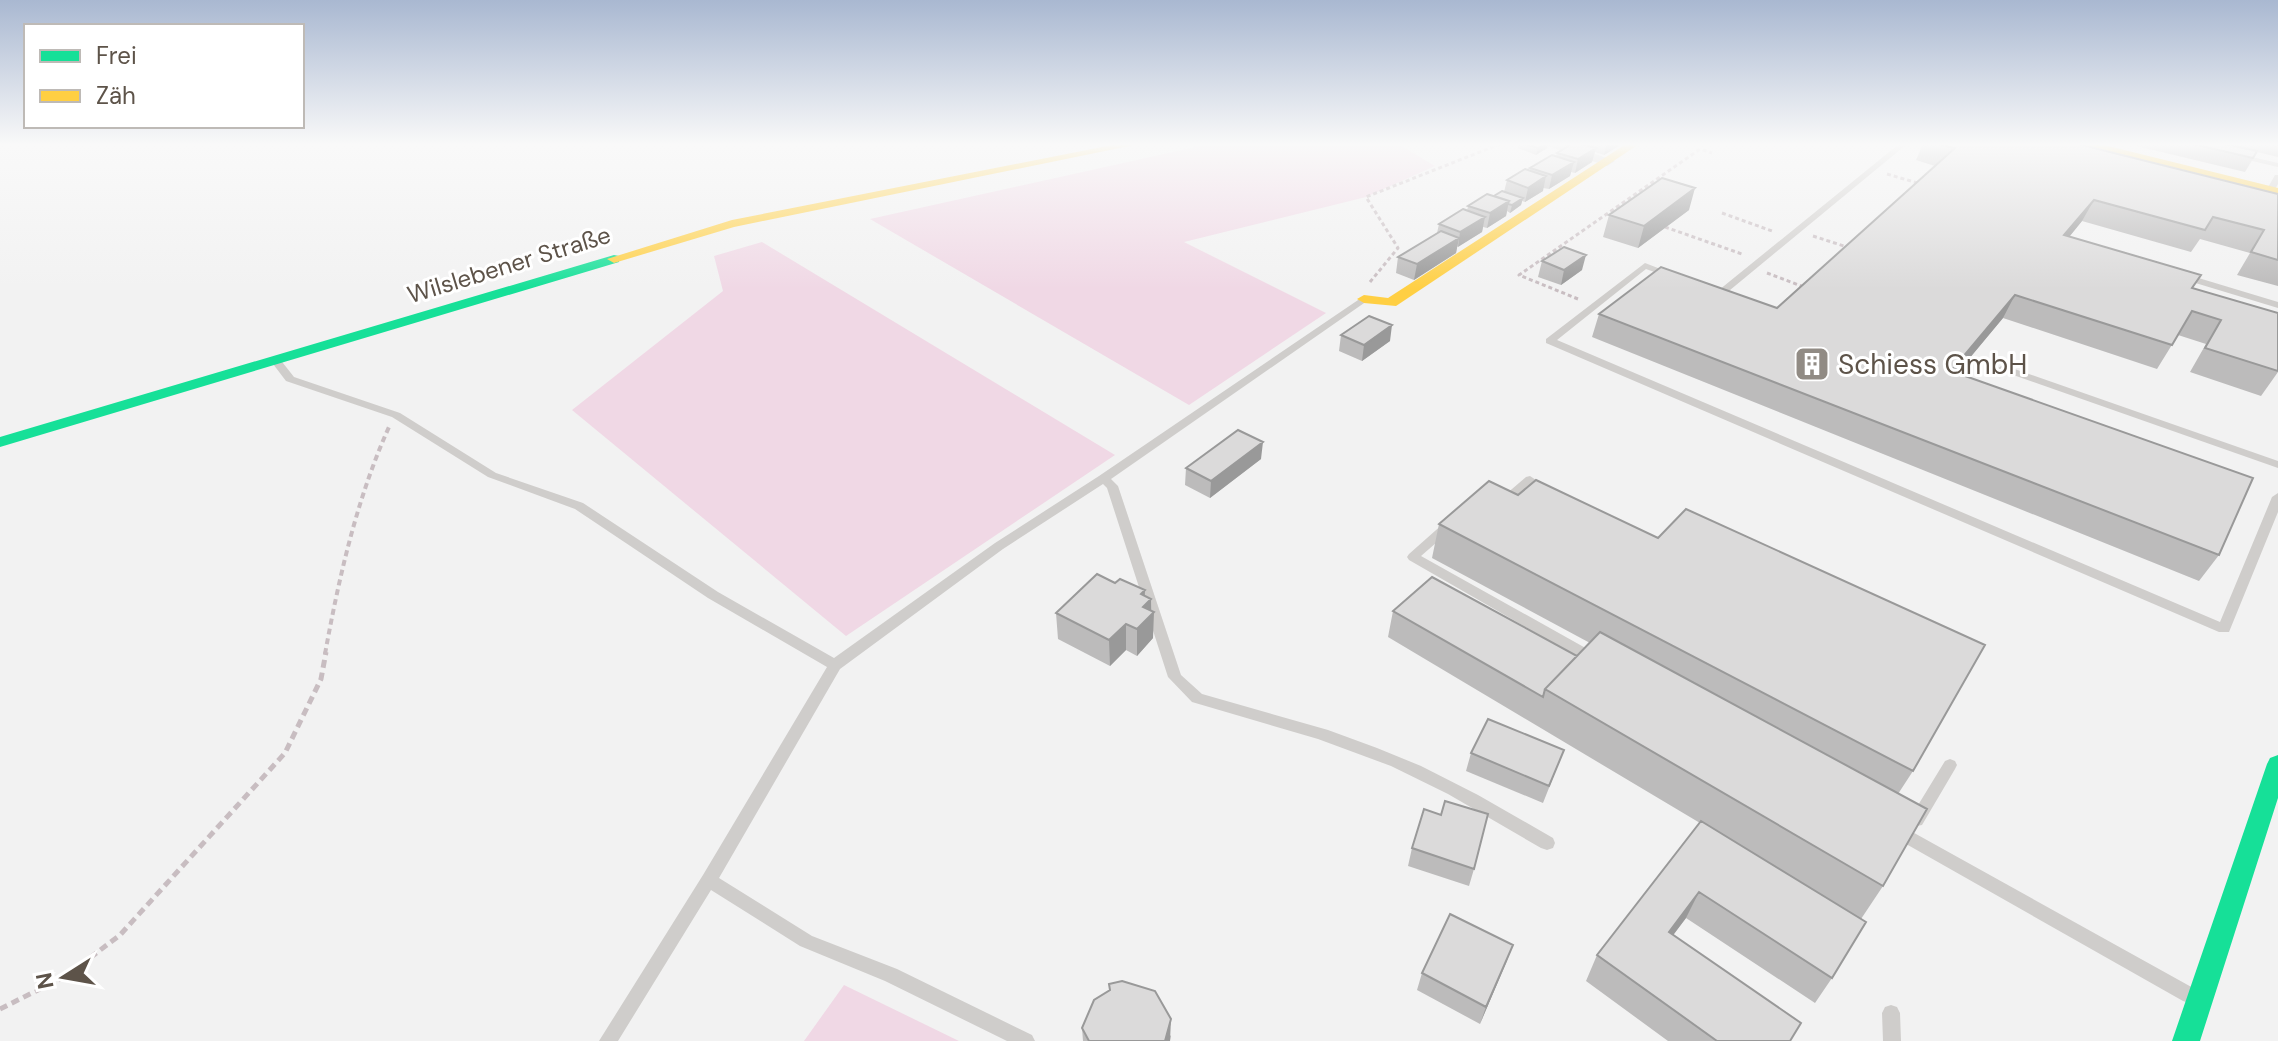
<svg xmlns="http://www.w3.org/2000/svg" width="2278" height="1041" font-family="'DM Sans',sans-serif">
<rect width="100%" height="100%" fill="#f2f2f2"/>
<path fill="#f0d8e5" d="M1209,144H1398L1435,166L1366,197L1184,242L1326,313L1189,405L870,219Z
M762,242L1115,455L846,636L572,410L723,291L714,256Z
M844,985L959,1041H804Z"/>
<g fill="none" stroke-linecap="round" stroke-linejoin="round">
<path stroke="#c8bdc1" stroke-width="3" stroke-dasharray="4 3" stroke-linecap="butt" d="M1887,174L1921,184
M1722,213L1772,231
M1665,227L1742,254
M1813,236L1847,247
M1767,273L1804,287
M1370,282L1398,248L1366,197L1500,144
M1578,299L1519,275L1700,149L1712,153"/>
<path stroke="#c8bdc1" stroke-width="4" stroke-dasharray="6 4" stroke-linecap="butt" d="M325,654C339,577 357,498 389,427"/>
<path stroke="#c8bdc1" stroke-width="5" stroke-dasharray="8 5" stroke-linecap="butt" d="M0,1009L66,976L120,935L285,753L321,679L326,652"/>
<path fill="#cfcdcb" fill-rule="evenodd" d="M1899,144H1907L1724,295L1708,292L1706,290L1711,287L1719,290Z
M2235,153L2278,163V167L2235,157Z
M2275,175H2278V184L2269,200H2263L2262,198Z
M1645,263L1676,275L1671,278L1646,269L1557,340L2220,622L2272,497L2278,493V512L2229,632H2219L1546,343V339Z
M2182,273L2278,302V308L2179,278V274Z
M1364,296L1369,299L1367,301L1111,479L1118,486L1181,675L1202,694L1328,730L1377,748L1421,766L1478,795L1553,838L1555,843L1553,848L1547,850L1541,848L1448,794L1391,766L1318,739L1192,702L1168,677L1107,488L1103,484L1003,549L840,669L719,878L812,936L897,969L1032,1035L1035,1041H1007L885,981L800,946L711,890L618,1041H599L703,875L827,667L708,598L575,509L488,477L392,417L286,381L270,360L275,357L279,358L294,377L400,413L496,473L583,503L718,592L834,658L995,543L1099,476Z
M2003,365L2278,461V468L1999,370L1998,368Z
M1530,476L1536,480L1534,483L1506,507H1498L1496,504L1498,501L1526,477Z
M1448,522L1452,523L1454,526L1452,529L1421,556L1598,655L1600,659L1598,663H1588L1409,560L1407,557L1409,554L1444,523Z
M1950,759L1955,761L1957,765L1955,769L1922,825L1917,826L1912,825L1909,820L1912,815L1945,761Z
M1898,824L2195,989L2198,995L2195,1001L2189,1003L2183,1001L1892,836L1890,831L1892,826Z
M1891,1005L1897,1007L1900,1013L1901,1041H1883L1882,1013L1885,1007Z"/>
<path fill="#cfcdcb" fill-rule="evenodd" d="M1542,144H1567L1615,161L1607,166Z"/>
<path fill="#16e098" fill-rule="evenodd" d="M614,255L619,256V262L0,447V437Z
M2278,755V798L2200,1041H2172L2267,764L2270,758Z"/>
<path fill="#ffcf43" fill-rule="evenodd" d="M1117,144H1139L734,227L614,263L607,259L732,220Z
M1626,144H1639L1396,306L1364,303L1357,299L1364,295L1388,298Z
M2082,144H2100L2278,188V196Z"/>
</g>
<path fill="#bcbbbb" d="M1519,144H1548L1547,148L1536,155L1518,148Z
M1584,144H1622L1604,155L1595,152L1592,162L1575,173L1571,172L1570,176L1549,189L1543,188V191L1525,202L1522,201L1521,205L1510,213L1507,211L1506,216L1487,228L1483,227L1482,232L1457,247L1456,253L1414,280L1396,273L1398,257L1437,233L1439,224L1467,211L1468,206L1504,192L1507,180L1530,171V168L1556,156L1557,153Z
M1923,144H2078L2278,194V286L2237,275L2250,253L2200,239L2191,252L2082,221L2069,237L2193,288L2278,372L2261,396L2190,372L2206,344L2178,335L2157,369L2003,318L1957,373L2219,555L2199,581L1592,337L1599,314L1777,308L1935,166L1916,160Z
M2128,144H2278V157L2257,152L2245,172Z
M1689,210L1638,248L1603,237L1609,215Z
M1542,261L1582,270L1561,285L1538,277Z
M1341,335L1390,341L1362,361L1339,351Z
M1261,459L1210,498L1185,485L1186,468Z
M1439,524L1913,771L1898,794L1883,886L1861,919L1832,978L1815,1003L1686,918L1673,935L1790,1041H1668L1586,981L1597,955L1700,823L1388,637L1393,611L1577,656L1590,643L1432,558Z
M1115,583L1145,590V596L1151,599L1153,638L1137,656L1126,650L1110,666L1058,639L1056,613Z
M1564,750L1543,803L1466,771L1471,753Z
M1412,848L1474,869L1469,886L1408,866Z
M1513,945L1480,1024L1417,990L1422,973Z
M1109,984L1171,1036L1170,1041H1083L1082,1028L1109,991Z"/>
<path fill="#999" d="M1545,144H1548L1547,148L1536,155L1538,148Z
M1607,144H1622L1604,155Z
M1596,148L1592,162L1575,173L1578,159Z
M1574,162L1570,176L1549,189L1552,175Z
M1546,176L1543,191L1525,202L1528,188Z
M1695,188L1689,210L1638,248L1644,226Z
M1523,198L1521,205L1510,213L1512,205Z
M2094,200L2082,221L2052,258L2064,235Z
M1509,201L1506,216L1487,228L1490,213Z
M1485,217L1482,232L1458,247L1460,232Z
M1459,238L1456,253L1414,280L1417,264Z
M1586,255L1582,270L1561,285L1564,270Z
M2015,295L2003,318L1939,395L1951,371Z
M1392,325L1390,341L1362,361L1364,345Z
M1263,442L1261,459L1210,498L1211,481Z
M1145,590L1144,606L1151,599V615L1154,612L1153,638L1137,656V629L1141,594Z
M1126,624V650L1110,666L1109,640Z
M1699,892L1686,918L1656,958L1669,932Z
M1513,945L1506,963L1480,1024L1486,1007Z
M1171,1019L1170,1041H1165Z"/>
<path fill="#dbdada" stroke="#999" stroke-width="2" d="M1526,144H1545L1538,148Z
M1572,144H1580L1596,148L1578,159L1557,153Z
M1939,144H2078L2278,194V260L2251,252L2264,230L2213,217L2205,230L2094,200L2064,235L2201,275L2192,288L2278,313V371L2205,348L2221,320L2192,311L2172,345L2015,295L1951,371L2253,478L2219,555L1599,314L1661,267L1777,308L1955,148Z
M2193,144H2225L2257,151L2253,158Z
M1552,155L1574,162L1552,175L1530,168Z
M1525,169L1546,176L1528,188L1507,180Z
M1662,178L1695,188L1644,226L1609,215Z
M1502,191L1523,198L1512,205L1508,204L1509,201L1494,196Z
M1487,194L1509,201L1490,213L1468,206Z
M1463,209L1485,217L1460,232L1439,224Z
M1441,231L1459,238L1417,264L1398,257Z
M1564,247L1586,255L1564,270L1542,261Z
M1369,316L1392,325L1364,345L1341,335Z
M1238,430L1263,442L1211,481L1186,468Z
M1536,480L1658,538L1686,509L1985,645L1913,771L1439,524L1489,481L1518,495Z
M1097,574L1115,583L1120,579L1145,590L1141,594L1151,599L1143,607L1154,612L1137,629L1126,624L1109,640L1056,613Z
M1432,577L1577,656L1545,689L1543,697L1393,611Z
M1600,632L1927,809L1883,886L1545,689Z
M1488,719L1564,750L1549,786L1471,753Z
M1445,801L1488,814L1474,869L1412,848L1424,809L1441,815Z
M1701,821L1866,922L1832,978L1699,892L1669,932L1801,1023L1790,1041H1717L1597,955Z
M1450,914L1513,945L1486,1007L1422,973Z
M1122,981L1155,991L1171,1019L1165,1041H1089L1082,1028L1094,1000L1110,990L1109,984Z"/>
<linearGradient id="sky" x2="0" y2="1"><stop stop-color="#a9b8d1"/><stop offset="0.5" stop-color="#f9f9f9"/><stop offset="1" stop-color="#f9f9f9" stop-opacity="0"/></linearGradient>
<rect width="2278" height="289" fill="url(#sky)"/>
<defs>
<symbol id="building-square" viewBox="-11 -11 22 22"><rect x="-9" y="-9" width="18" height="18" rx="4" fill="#918b84" stroke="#fff"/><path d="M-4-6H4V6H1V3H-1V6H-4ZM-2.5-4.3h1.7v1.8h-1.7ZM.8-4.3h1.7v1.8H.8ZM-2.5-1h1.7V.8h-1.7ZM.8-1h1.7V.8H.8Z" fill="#fff"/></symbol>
</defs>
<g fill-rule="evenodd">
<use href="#building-square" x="1792" y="344" width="40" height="40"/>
</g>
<g text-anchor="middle" stroke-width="6" stroke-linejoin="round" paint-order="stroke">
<g font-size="24" fill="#5d5349" stroke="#fff">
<text transform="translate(509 265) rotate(-17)" y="8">Wilslebener Straße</text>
</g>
<g font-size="28" fill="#5d5349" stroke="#fff" text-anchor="start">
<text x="1838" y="374">Schiess GmbH</text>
</g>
</g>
<rect x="24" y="24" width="280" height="104" fill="#ffffff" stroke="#bebab6" stroke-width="2"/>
<rect x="40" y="50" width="40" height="12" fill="#16e098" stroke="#bebab6" stroke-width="2"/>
<text x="96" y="64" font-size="24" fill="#5d5349">Frei</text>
<rect x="40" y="90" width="40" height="12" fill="#ffcf43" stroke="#bebab6" stroke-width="2"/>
<text x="96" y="104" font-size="24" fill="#5d5349">Zäh</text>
<g transform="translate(64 977) rotate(259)" stroke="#ffffff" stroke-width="6" paint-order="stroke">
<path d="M0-6L14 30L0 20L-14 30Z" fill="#5d5349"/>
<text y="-12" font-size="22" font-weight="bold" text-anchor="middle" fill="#5d5349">N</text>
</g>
</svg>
